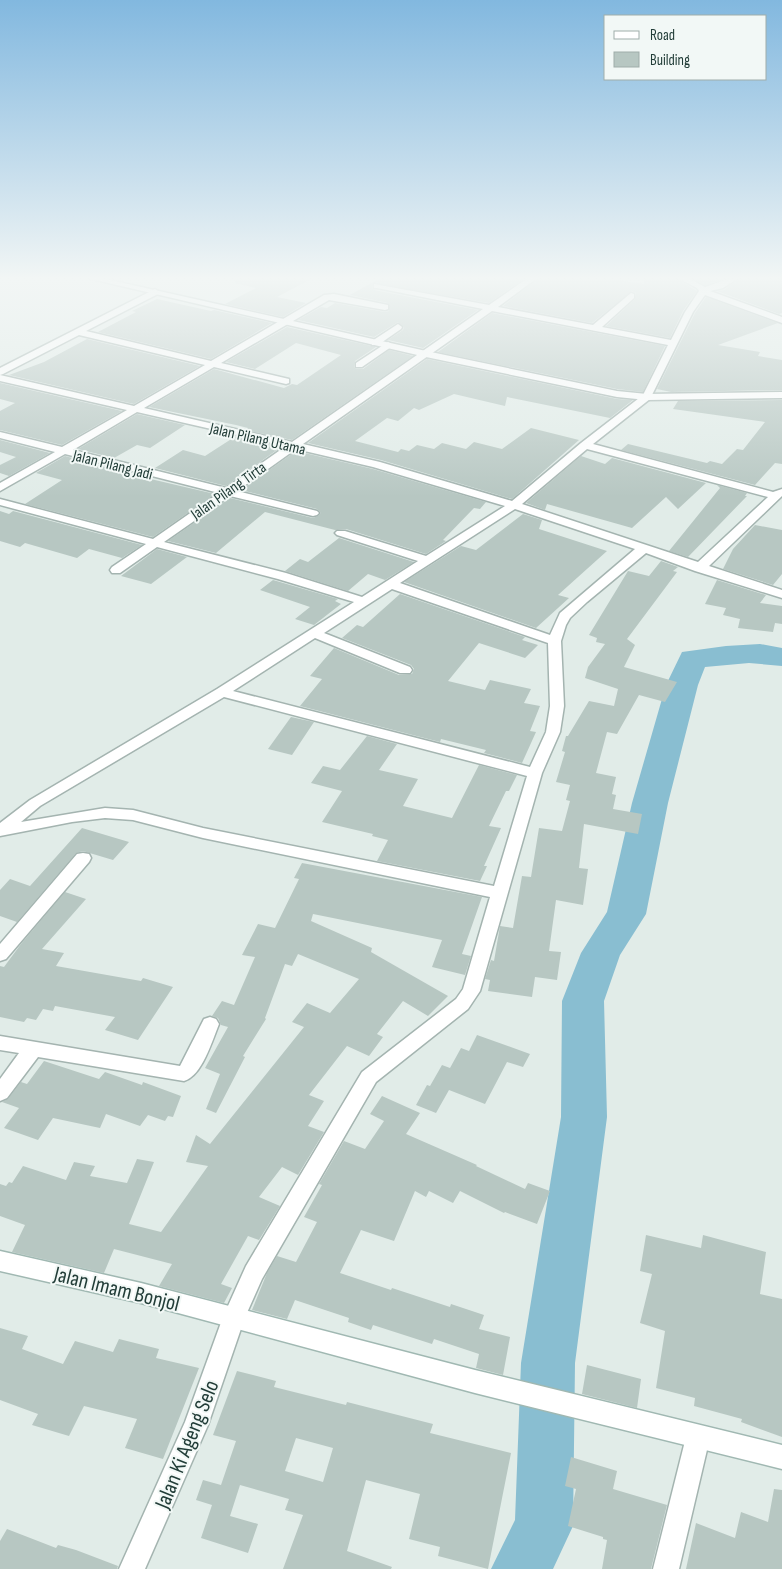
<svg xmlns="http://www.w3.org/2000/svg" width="782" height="1569" font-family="'Sofia Sans Condensed',sans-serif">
<rect width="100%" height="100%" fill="#e1ece8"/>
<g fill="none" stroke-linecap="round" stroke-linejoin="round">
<path fill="#89bed1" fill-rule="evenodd" d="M760,644L782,648V666L749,663L705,667L698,685L668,803L646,914L620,955L604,1001L607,1117L575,1363L573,1526L553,1569H491L515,1520L521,1363L561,1117L562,1001L581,953L607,912L632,803L666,685L682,652L726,646Z"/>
</g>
<path fill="#b7c7c2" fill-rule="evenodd" d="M236,278H313L277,297L306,303L283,317L225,304L256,288L235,283Z
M380,278H525L489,303L373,283L372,288L374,290L478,310L423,348L388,340L403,330L404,327L398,322L374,337L298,320L321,307L327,308L335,303L385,312L389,311L388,303L350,295Z
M539,278H575L597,281L604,278L644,284V278H676L697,291L683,311L670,338L606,326L635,299L636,293L632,291L592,323L503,306Z
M691,278H727L705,285Z
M740,278L782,279V313L779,314L717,291L724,290Z
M706,297L778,323L718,345L760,352L758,356L782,360V390L671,392L657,389L695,313Z
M157,299L211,311L214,310L272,323L211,359L98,332L136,312L132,311Z
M492,313L665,346L643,392L617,389L438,352Z
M287,327L376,347L355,361L354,367L356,369H363L389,350L413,356L292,440L246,430L248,428L236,425L149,407L214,369L284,388L292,384L297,385L341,355L296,343L255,369L226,362Z
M87,339L200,366L134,404L9,375L44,362Z
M427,359L617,399L633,400L610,418L507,397L505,406L454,394L419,410L414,408L398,421L387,418L355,441L398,452L401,449L409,451L417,445L434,449L442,443L466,449L474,442L502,449L531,428L579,440L512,499L381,460L308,443Z
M0,383L122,411L62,445L0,430V411L15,403L0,399Z
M782,400V464L775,463L755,485L621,450L628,444L707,463L710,461L722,464L737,449L743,450L765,422L673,409L678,401Z
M137,414L185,425L150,448L137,445L114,458L78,449Z
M236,436L281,447L226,486L155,468L183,450L205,456Z
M0,440L50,453L9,476L0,473V465L16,457L0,452Z
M296,451L373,469L486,502L480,509L474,508L443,540L446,541L426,554L346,529L335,530L265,512L216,553L168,541L230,498L313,518L318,516L321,513L317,509L241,490Z
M65,456L142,477L215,494L153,537L25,504L62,480L36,473Z
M581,456L605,464L612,458L706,483L678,509L666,497L632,528L547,504L545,510L526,503Z
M717,485L747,493L745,496H747L688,557L669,551L720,488Z
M0,511L9,514L13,511L142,545L122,558L89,549L77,558L25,543L20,547L0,541Z
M523,514L542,520L539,529L607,551L558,595L569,598L536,628L404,582L461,546L476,550Z
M755,525L782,530V574L773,585L723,569L733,549Z
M339,538L414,562L385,580L368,574L348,591L285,571L300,559L308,562Z
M157,549L187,557L151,584L121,576Z
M661,561L678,567L673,571L677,572L627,639L635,645L624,667L677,682L665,702L639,695L617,734L607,732L596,773L616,777L612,794L616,795L613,809L642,814L638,834L584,824L579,868L588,869L583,905L556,900L549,951L561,952L557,980L535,977L532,997L488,991L490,980L485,979L491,960L494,961L500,926L513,928L522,876L531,877L539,828L562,831L570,801L566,800L570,785L556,782L565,752L562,751L566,736H568L589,701L614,706L618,689L585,678L588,667L605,644L596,642L597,638L589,635L628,571L649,576Z
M273,580L338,599L335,601L341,604L314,625L295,619L310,607L260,590Z
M717,580L766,595L760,603L782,606V624L775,623L773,632L738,628L740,619L723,615L726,608L705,604Z
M400,594L525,637L522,640L538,645L525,658L479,643L448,681L485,690L490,680L531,689L524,703L540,706L530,731L536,732L522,763L484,753L486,750L441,739L440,742L300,706L322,679L310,676L334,648L399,675L412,674L414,669L411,665L342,638L357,625L363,627Z
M291,717L314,722L292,755L268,749Z
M367,736L397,744L379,770L418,779L403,806L452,818L479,765L517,775L509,791H506L489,826L501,828L484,866H487L480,881L377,861L388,840L372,836L373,834L322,822L342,791L311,783L323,766L340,770Z
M82,828L129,842L113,860L83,851L76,853L17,922L0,916V890L10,879L30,886Z
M302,863L482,897L462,954L471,956L465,975L432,967L442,940L313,914L311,921L372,948L371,952L448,996L428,1016L403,1001L377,1034L383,1037L369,1056L347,1046L309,1095L324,1101L308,1126L324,1132L298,1175L282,1167L259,1197L280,1206L259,1240L248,1236L221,1284L232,1288L224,1303L159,1286L172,1264L114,1249L104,1273L12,1252L25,1225L0,1216V1184L6,1186L9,1182L12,1183L23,1166L66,1180L74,1162L95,1166L90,1176L127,1183L137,1159L154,1162L129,1224L161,1232L208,1166L186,1162L196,1135L210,1144L304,1027L292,1022L307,1003L330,1013L359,979L298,954L292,966L285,964L265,1018L266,1019L243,1056L245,1057L216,1113L206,1109L220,1074L205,1068L228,1027L221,1025L218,1018L212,1016L222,1001L234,1005L255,957L242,955L258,924L275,928L299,879L294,878Z
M65,892L86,899L42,949L64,953L56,966L141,981L143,978L173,987L138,1040L105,1030L115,1017L55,1006L53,1011L43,1009L36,1020L27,1018L24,1022L0,1017V966L4,967L21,944Z
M477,1035L530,1054L523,1067L507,1062L485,1104L449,1090L436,1113L416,1105L427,1085L430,1086L442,1065L450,1068L461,1048L469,1051Z
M44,1061L99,1079L105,1072L142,1085L143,1082L181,1096L173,1117L168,1116L165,1121L148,1115L140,1126L106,1114L100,1128L53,1118L38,1140L4,1128L19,1108L2,1102L8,1099L21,1082L27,1084Z
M382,1096L420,1113L406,1134L477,1165L476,1166L525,1189L528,1183L550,1191L537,1224L505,1212L504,1213L460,1191L453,1203L429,1191L426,1197L415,1191L394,1241L361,1230L340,1273L391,1290L392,1288L450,1307L451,1304L484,1315L479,1329L510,1337L503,1375L476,1368L479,1354L434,1339L432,1344L373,1325L371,1330L348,1322L349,1318L295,1300L287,1319L252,1310L267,1273L277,1256L296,1262L317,1222L304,1217L322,1185L319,1184L344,1141L365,1149L384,1121L370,1114Z
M646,1235L701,1248L703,1235L766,1252L760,1294L782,1299V1437L741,1422L742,1419L694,1406L695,1398L656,1388L665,1331L640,1323L652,1274L640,1271Z
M0,1328L28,1336L22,1349L63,1364L75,1341L113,1352L119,1339L159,1349L156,1358L199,1368L163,1459L125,1448L137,1419L84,1406L69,1436L32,1425L38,1414L0,1400Z
M587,1365L641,1379L637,1408L582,1394Z
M237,1371L276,1381L274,1387L346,1405L347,1402L433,1424L430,1433L511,1453L488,1569L438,1556L440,1547L409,1539L420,1494L366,1480L347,1551L392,1567L391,1569H283L303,1515L285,1510L289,1499L240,1485L230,1516L258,1524L248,1553L201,1538L212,1505L196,1500L203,1480L221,1485L236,1441L213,1435ZM296,1438L333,1448L323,1482L285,1471Z
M571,1457L617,1471L613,1489L667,1505L651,1569H602L607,1540L603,1539V1537L568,1526L576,1489L565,1486Z
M774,1489L782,1490V1569H686L696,1523L735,1538L741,1512L768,1522Z
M7,1529L56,1548L58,1545L76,1550L118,1566L117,1569H0V1541Z"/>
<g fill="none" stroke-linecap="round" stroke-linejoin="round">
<defs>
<path id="minor" d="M528,278H537L498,307L593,325L631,293L634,294V298L602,327L671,340L685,312L699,291L697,288L678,278H688L705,287C716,284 726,278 738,278L723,288L710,291L782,317V323L705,295L693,312L650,399L593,444L773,492L782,489V496L709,566L782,590V598L695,571L646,553L587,602L570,618L566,625L561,641L564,706L560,732L542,773L480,991L468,1009L376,1082L262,1279L242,1324L234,1327L226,1324L223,1317L246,1266L362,1072L456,999L463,989L490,897L203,838L133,820L105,818L72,822L0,836V823L30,800L217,689L354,602L278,579L157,547L120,573H112L110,570L112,567L146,544L0,505V499L153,539L219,493L65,454L0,491V483L55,452L0,438V432L62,447L127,410L0,381V375L134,406L205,365L79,335L3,374L0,375V368L155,289L159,292L158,294L86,331L211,361L324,295L334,294L388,305V309L385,310L329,300L221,363L289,379V383L286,384L214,367L144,408L292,442L483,309L377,288H374V284L489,305ZM492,311L668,345L643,395L581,443L512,501L380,462L303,444ZM137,412L286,446L226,488L73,450ZM296,449L373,467L505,506L426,556L345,531H337L335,533L337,535L418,561L362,597L286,573L164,542L230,496L313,516L317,515L319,513L317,511L237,491ZM587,449L768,497L698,562L522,504ZM515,509L635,549L560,613L550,635L400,583ZM392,589L548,643L550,706L546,732L530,767L233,691L315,638L400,673H410L412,670L410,667L324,633ZM224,697L527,776L494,886L203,828L133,810L105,808L21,822L40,806Z
M398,324L402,327L401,329L378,345H372V341Z
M388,342L393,345L391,347L362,367H356V363Z
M83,853L89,854L91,858L89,862L6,959L0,961V944L77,854Z
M210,1017L216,1019L219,1024C212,1041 202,1076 184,1081L38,1057L7,1098L0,1101V1079L19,1053L0,1050V1036L180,1066L204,1019Z
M698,1425L706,1429L710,1437L679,1569H653L686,1437L690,1429Z"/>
<path id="tertiary" d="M87,278H101L426,351L617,391L647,394L782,392V398L647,400L617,397L426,357Z
M234,1307L242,1310L245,1317L208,1425L145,1569H119L185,1422L223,1317L226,1310Z"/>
<path id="secondary" d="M0,1251L141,1283L475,1370L782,1445V1469L475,1393L141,1303L0,1271Z"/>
</defs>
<use href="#minor" stroke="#a4b4b0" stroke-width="3"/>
<use href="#tertiary" stroke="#a4b4b0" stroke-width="3"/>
<use href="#secondary" stroke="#a0b8b2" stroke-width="3"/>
<use href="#minor" fill="#fff" fill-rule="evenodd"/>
<use href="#tertiary" fill="#fff" fill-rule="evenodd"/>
<use href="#secondary" fill="#fff" fill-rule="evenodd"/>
</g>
<linearGradient id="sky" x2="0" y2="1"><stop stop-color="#82b8df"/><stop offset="0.56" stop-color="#f2f6f5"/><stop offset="1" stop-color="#f2f6f5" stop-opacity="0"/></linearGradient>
<rect width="782" height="497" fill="url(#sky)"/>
<g text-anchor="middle" stroke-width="4" stroke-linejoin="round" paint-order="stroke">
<g font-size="16" fill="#223d38" stroke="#f2f8f6">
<text transform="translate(258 438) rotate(13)" y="6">Jalan Pilang Utama</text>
<text transform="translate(113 464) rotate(14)" y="6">Jalan Pilang Jadi</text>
<text transform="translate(228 490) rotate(-35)" y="6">Jalan Pilang Tirta</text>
</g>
<g font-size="22" fill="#223d38" stroke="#f2f8f6">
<text transform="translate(117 1288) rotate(14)" y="8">Jalan Imam Bonjol</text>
<text transform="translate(186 1444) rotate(-68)" y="8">Jalan Ki Ageng Selo</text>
</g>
</g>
<rect x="604" y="15" width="162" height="65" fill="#f2f8f6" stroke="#9fadaa"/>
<rect x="614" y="31" width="25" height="8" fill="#ffffff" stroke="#9fadaa"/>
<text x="650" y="40" font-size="15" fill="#223d38">Road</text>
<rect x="614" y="52" width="25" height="15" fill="#b7c7c2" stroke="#9fadaa"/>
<text x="650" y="65" font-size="15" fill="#223d38">Building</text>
</svg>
